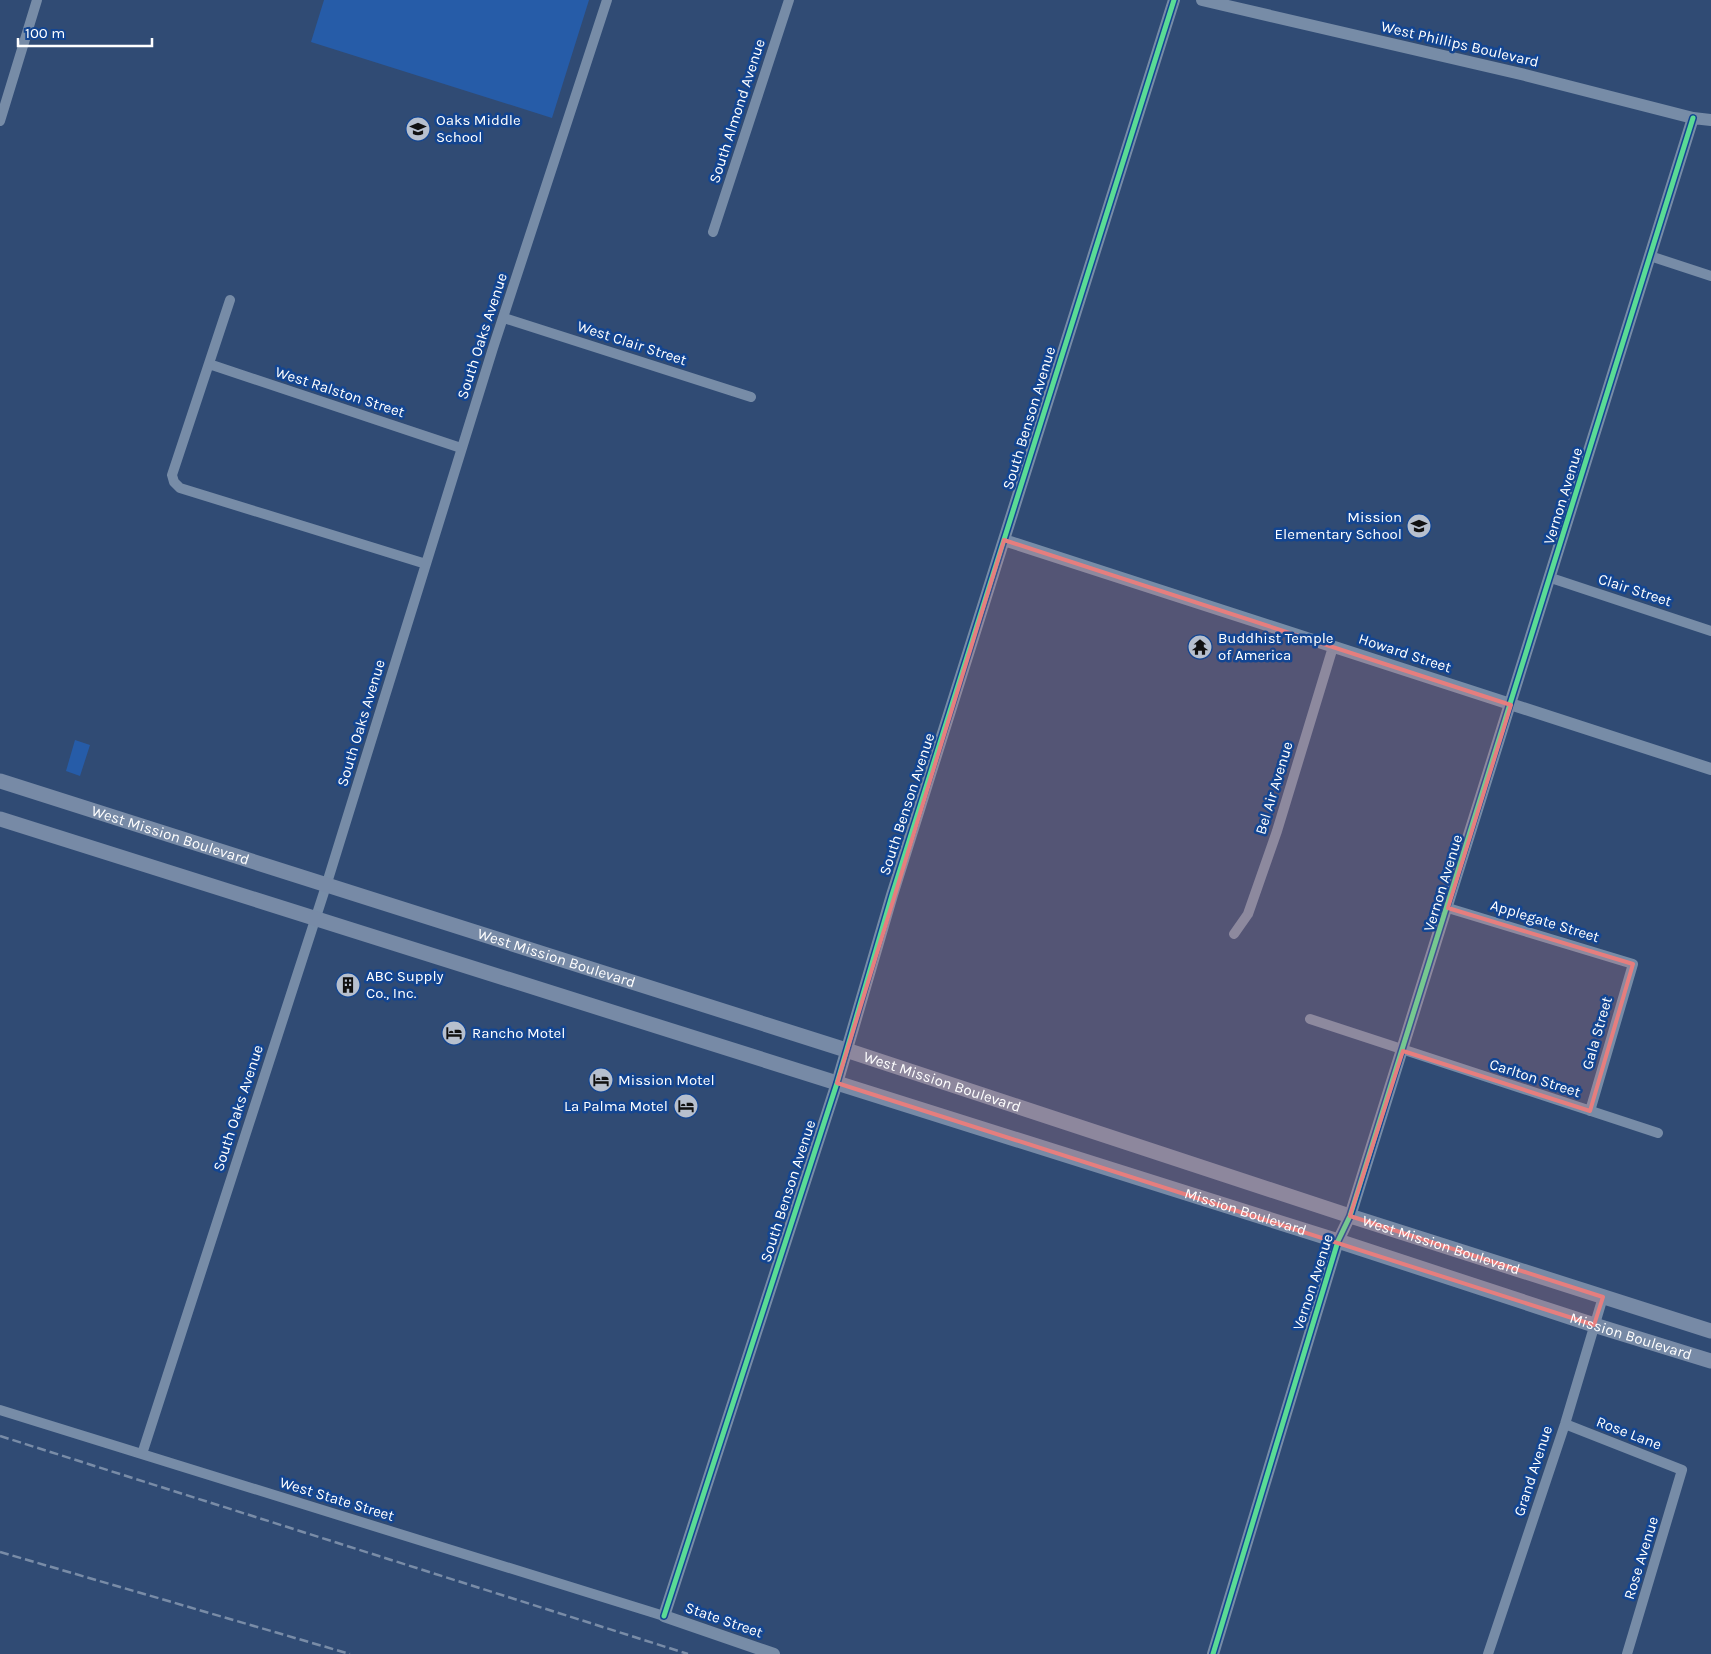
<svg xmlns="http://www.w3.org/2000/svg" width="1711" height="1654" font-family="Karla,sans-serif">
<rect width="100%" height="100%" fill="#304b74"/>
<path fill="#265ca8" d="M324,0H589L552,118L311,42Z
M75,740L90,745L80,776L66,771Z"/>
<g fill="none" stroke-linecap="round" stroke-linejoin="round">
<path stroke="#778ca7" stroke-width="10" d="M0,121L37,0
M713,232L789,0
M1650,256L1711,276
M230,300L172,475L174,482L180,488L426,564
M504,318L751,397
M209,364L461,448
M1551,578L1711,631
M1448,908L1633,964L1590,1111
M1234,934L1248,914L1277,831L1333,647
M1310,1019L1658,1133
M0,1410L664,1616
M1565,1424L1682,1470L1627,1654
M142,1454L326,886L493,348L607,0
M1488,1654L1565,1424L1603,1297"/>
<path stroke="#778ca7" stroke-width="12" d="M1202,0L1525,75L1693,118L1711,120
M1004,540L1711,769
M774,1654L664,1616L837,1083L892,895L1174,0
M1213,1654L1338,1241L1350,1216L1693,118"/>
<g stroke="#778aa6" stroke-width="15">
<path id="s1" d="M0,781L846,1050L1350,1216L1711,1331"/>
<path id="s2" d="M0,819L1338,1241L1594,1325L1711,1361"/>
</g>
<path stroke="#798ca7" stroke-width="2.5" stroke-dasharray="9 4" stroke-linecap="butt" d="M0,1436L688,1654
M0,1552L350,1654"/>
<defs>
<path id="cycleway" d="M664,1616L837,1083L892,895L1174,0
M1213,1654L1338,1241L1350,1216L1693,118"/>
</defs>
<use href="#cycleway" stroke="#134591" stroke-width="8"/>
<use href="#cycleway" stroke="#5adb95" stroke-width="5"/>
</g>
<path fill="#e67e7e" fill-opacity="0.2" stroke="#e67e7e" stroke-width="4" stroke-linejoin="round" d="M1004,540L1511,705L1448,908L1633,964L1590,1111L1403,1051L1350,1216L1603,1297L1594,1325L837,1083Z"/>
<defs>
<symbol id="school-disc" viewBox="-11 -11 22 22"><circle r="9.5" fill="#b7c0ce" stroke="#134591"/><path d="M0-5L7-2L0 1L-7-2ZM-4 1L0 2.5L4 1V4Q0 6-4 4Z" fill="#111"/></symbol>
<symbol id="temple-disc" viewBox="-11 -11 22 22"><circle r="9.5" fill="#b7c0ce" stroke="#134591"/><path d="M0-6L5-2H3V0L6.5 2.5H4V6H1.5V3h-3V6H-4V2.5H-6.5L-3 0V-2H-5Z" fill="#111"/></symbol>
<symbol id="building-disc" viewBox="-11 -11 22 22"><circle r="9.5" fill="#b7c0ce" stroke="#134591"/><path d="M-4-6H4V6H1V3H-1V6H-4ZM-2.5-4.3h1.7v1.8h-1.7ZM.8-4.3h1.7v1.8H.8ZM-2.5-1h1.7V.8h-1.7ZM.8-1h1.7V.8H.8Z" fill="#111"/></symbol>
<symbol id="hotel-disc" viewBox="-11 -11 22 22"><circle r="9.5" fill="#b7c0ce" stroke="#134591"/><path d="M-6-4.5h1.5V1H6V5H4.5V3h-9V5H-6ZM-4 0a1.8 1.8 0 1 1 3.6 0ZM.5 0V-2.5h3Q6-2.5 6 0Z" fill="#111"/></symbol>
</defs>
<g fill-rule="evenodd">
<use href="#school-disc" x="404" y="115" width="28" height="28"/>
<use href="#school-disc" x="1405" y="512" width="28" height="28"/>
<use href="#temple-disc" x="1186" y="633" width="28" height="28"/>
<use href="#building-disc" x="334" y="971" width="28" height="28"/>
<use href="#hotel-disc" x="440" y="1019" width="28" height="28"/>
<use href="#hotel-disc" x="587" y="1066" width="28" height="28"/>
<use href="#hotel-disc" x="672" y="1092" width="28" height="28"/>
</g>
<g text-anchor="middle" stroke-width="5" stroke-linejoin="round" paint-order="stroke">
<g font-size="15" fill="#fff" stroke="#134591">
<text transform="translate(1460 44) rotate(13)" y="5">West Phillips Boulevard</text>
<text transform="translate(737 111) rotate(-72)" y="5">South Almond Avenue</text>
<text transform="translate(482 336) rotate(-72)" y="5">South Oaks Avenue</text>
<text transform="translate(632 343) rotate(18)" y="5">West Clair Street</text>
<text transform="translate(340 392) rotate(18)" y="5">West Ralston Street</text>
<text transform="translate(1029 418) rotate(-73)" y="5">South Benson Avenue</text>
<text transform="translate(1563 496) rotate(-73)" y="5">Vernon Avenue</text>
<text transform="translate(1635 590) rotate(18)" y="5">Clair Street</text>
<text transform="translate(1405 653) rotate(18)" y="5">Howard Street</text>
<text transform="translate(361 723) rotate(-73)" y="5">South Oaks Avenue</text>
<text transform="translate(1274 788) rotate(-73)" y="5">Bel Air Avenue</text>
<text transform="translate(907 804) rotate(-72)" y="5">South Benson Avenue</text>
<text dy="5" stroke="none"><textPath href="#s1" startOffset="179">West Mission Boulevard</textPath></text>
<text transform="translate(1443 883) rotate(-73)" y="5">Vernon Avenue</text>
<text transform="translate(1545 921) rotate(17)" y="5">Applegate Street</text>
<text dy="5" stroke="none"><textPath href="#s1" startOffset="584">West Mission Boulevard</textPath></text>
<text transform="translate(1597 1033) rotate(-74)" y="5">Gala Street</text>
<text transform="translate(1535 1078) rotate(18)" y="5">Carlton Street</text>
<text dy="5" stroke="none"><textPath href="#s1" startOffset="989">West Mission Boulevard</textPath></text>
<text transform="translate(238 1108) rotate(-72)" y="5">South Oaks Avenue</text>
<text transform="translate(788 1191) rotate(-72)" y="5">South Benson Avenue</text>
<text dy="5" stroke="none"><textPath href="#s2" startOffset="1306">Mission Boulevard</textPath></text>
<text dy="5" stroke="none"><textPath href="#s1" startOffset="1514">West Mission Boulevard</textPath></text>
<text transform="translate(1313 1282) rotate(-72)" y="5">Vernon Avenue</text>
<text dy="5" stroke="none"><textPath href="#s2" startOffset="1711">Mission Boulevard</textPath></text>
<text transform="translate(1629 1433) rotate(21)" y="5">Rose Lane</text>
<text transform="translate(1533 1471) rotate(-72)" y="5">Grand Avenue</text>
<text transform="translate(337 1499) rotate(17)" y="5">West State Street</text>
<text transform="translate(1641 1558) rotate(-73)" y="5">Rose Avenue</text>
<text transform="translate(724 1620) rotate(19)" y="5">State Street</text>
</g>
<g font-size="15" fill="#fff" stroke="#134591" text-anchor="start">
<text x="436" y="125">Oaks Middle<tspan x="436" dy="17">School</tspan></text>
<text x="1402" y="522" text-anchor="end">Mission<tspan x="1402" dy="17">Elementary School</tspan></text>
<text x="1218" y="643">Buddhist Temple<tspan x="1218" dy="17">of America</tspan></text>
<text x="366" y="981">ABC Supply<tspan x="366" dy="17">Co., Inc.</tspan></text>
<text x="472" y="1038">Rancho Motel</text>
<text x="618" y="1085">Mission Motel</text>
<text x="668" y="1111" text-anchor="end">La Palma Motel</text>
</g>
</g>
<path d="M18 38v8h134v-8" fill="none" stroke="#ffffff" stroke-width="2.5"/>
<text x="25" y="38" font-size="15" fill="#ffffff" stroke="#134591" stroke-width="4" paint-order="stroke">100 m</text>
</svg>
